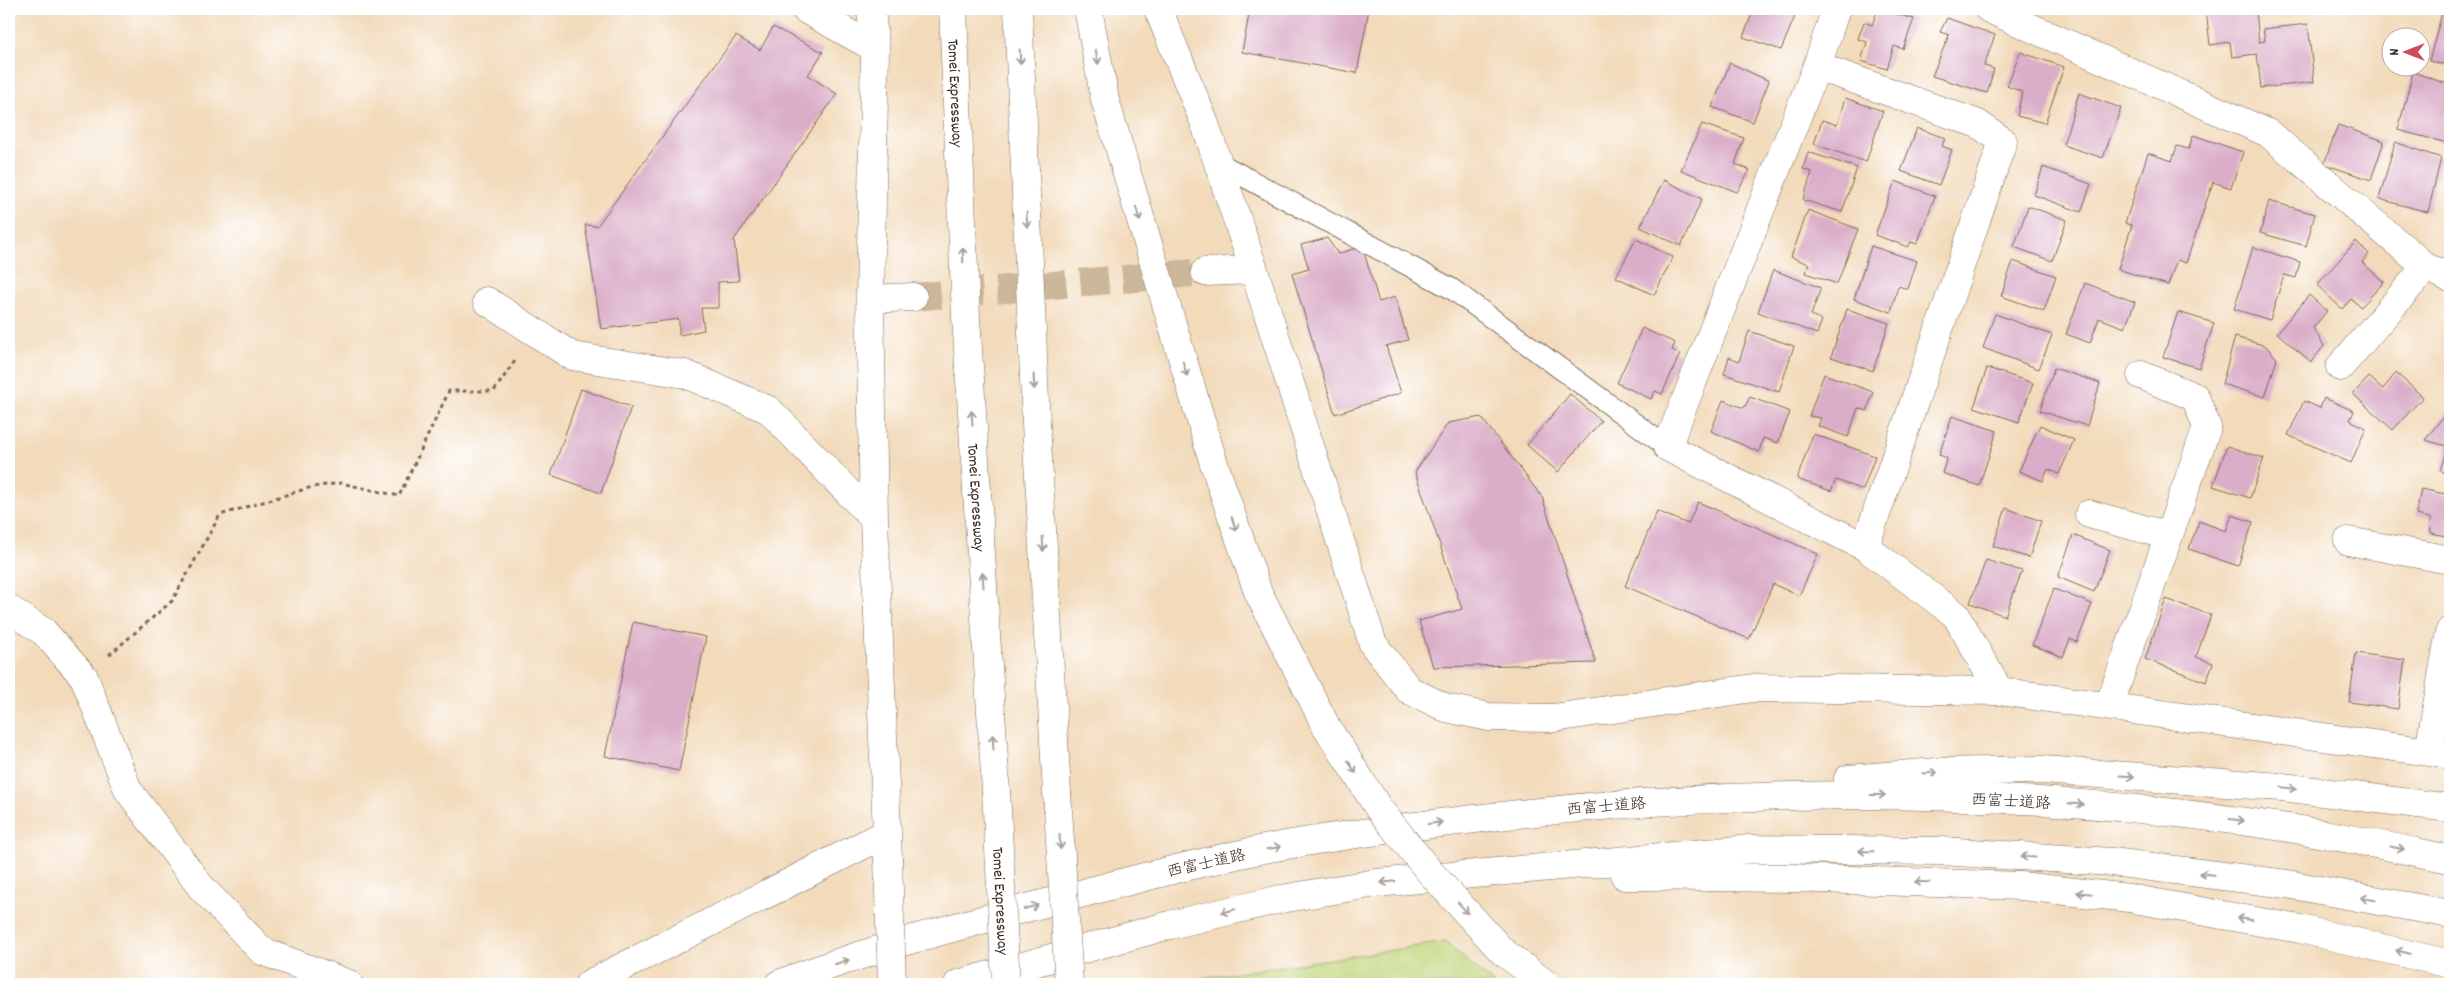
<svg xmlns="http://www.w3.org/2000/svg" width="2459" height="993" font-family="Dekko,'Klee One',sans-serif">
<rect width="100%" height="100%" fill="#fff"/>
<filter id="ink" filterUnits="userSpaceOnUse"><feTurbulence type="fractalNoise" baseFrequency=".02" numOctaves="2"/><feDisplacementMap in="SourceGraphic" scale="10" xChannelSelector="R" yChannelSelector="G"/><feConvolveMatrix kernelMatrix="1 2 1 2 8 2 1 2 1" color-interpolation-filters="sRGB"/></filter>
<filter id="wash" filterUnits="userSpaceOnUse"><feTurbulence type="fractalNoise" baseFrequency=".0096" numOctaves="4" result="noise"/><feDisplacementMap in="SourceGraphic" scale="20" xChannelSelector="R" yChannelSelector="G"/><feGaussianBlur stdDeviation="1.12" result="paint"/><feColorMatrix in="noise" values="0 0 0 0 0 0 0 0 0 0 0 0 0 0 0 0 0 1.4 0 .05"/><feComposite in="paint" operator="in"/></filter>
<g filter="url(#wash)">
<rect width="100%" height="100%" fill="#f2daba"/>
<path fill="#bfd579" stroke="#7d804c" d="M1445,942L1494,984H1162Z"/>
<g id="blocks">
<path fill="#daadc8" d="M1250,9H1369L1357,73L1242,52Z
M1754,9H1798L1781,50L1743,37Z
M1878,9L1914,19L1903,49L1894,46L1887,69L1861,61L1867,42L1858,39L1864,22L1872,25Z
M2206,9H2256L2259,42L2265,41L2263,29L2308,24L2314,82L2261,88L2257,54L2232,57L2230,42L2210,45Z
M2443,9H2450V66L2429,61Z
M1947,18L1995,35L1984,66L1994,69L1987,93L1932,76L1949,35L1940,32Z
M773,27L823,52L808,75L837,94L734,240L739,281L718,282V308H701L704,330L679,335V319L601,329L585,225L597,226L736,36L760,50Z
M2020,52L2064,67L2045,123L2017,116L2022,92L2007,86Z
M1730,63L1769,81L1753,122L1712,107Z
M2413,72L2450,85V129L2447,143L2398,130Z
M2079,93L2121,108L2103,158L2063,145Z
M1845,98L1883,111L1866,162L1814,144L1822,120L1837,125Z
M1702,124L1744,138L1735,164L1750,170L1737,192L1681,170Z
M2338,125L2384,141L2371,180L2324,164Z
M1917,128L1945,138L1942,146L1952,150L1939,185L1901,171Z
M2193,135L2243,152L2231,188L2213,182L2186,263L2177,260L2168,285L2118,269L2132,225L2125,223L2148,153L2172,161L2177,146L2189,149Z
M2395,142L2441,158L2428,212L2379,199Z
M1808,152L1857,168L1842,212L1803,200L1812,172L1803,169Z
M2043,167L2091,184L2081,212L2034,195Z
M1664,180L1702,199L1681,246L1640,227Z
M1895,181L1935,196L1917,244L1911,242L1908,247L1875,235Z
M2269,201L2315,214L2306,246L2260,233Z
M2028,206L2067,220L2052,261L2014,247Z
M1808,210L1858,229L1837,284L1806,273L1809,264L1791,257Z
M1327,238L1338,254L1362,246L1379,302L1395,297L1408,340L1386,346L1401,393L1335,414L1292,274L1309,269L1301,245Z
M1636,239L1673,257L1654,295L1616,277Z
M2356,241L2369,254L2362,262L2384,282L2361,307L2351,299L2342,309L2317,285Z
M1871,246L1917,261L1908,289L1898,286L1891,312L1854,299Z
M2253,247L2300,262L2296,278L2284,275L2270,320L2234,309Z
M2013,261L2056,276L2044,311L2001,296Z
M1773,270L1821,288L1811,315L1822,320L1817,334L1758,312Z
M2085,283L2135,302L2125,328L2099,318L2090,343L2066,334Z
M2309,295L2327,311L2313,328L2324,346L2311,362L2277,333Z
M1847,309L1889,323L1873,371L1831,357Z
M2178,312L2214,323L2199,368L2163,357Z
M1995,314L2052,335L2039,369L1983,348Z
M1642,328L1675,343L1672,350L1680,354L1662,394L1655,391L1651,399L1617,383Z
M1749,331L1794,346L1779,392L1724,374L1729,357L1739,361Z
M2235,337L2266,346L2277,359L2265,397L2222,384Z
M1987,368L2033,383L2019,422L1974,407Z
M2054,368L2100,383L2087,426L2040,411Z
M2396,373L2423,397L2393,430L2353,394L2369,377L2383,389Z
M1824,374L1873,392L1867,411L1858,408L1848,437L1818,426L1821,418L1809,416Z
M581,389L631,407L601,493L551,475Z
M1570,394L1601,421L1558,472L1527,445Z
M1750,397L1790,412L1778,443L1763,438L1759,452L1711,431L1723,400L1744,408Z
M2324,398L2354,411L2350,420L2366,428L2351,463L2288,435L2304,401L2320,408Z
M2450,408V474L2440,471L2447,446L2425,440Z
M1952,416L1997,431L1979,486L1942,473L1947,458L1939,455Z
M1481,417L1542,497L1596,663L1433,667L1419,621L1462,609L1415,472L1448,423Z
M2040,425L2074,440L2059,474L2048,469L2043,481L2019,471Z
M1813,434L1875,456L1863,490L1836,480L1831,491L1797,479Z
M2227,446L2264,458L2250,498L2213,486Z
M2421,489L2450,495V537L2431,533L2430,518L2416,515Z
M1698,502L1818,554L1799,596L1773,584L1749,639L1625,586L1657,511L1688,524Z
M2006,508L2041,521L2029,558L1993,546Z
M2232,515L2253,522L2238,566L2189,549L2199,521L2226,531Z
M2073,535L2110,550L2094,592L2058,577Z
M1986,560L2022,571L2005,616L1970,603Z
M2054,589L2092,604L2077,642L2070,639L2063,657L2032,645Z
M2166,599L2211,615L2196,657L2213,663L2206,682L2145,659Z
M633,622L706,637L679,771L605,756Z
M2356,653L2405,660L2398,709L2349,702Z"/>
</g>
</g>
<g filter="url(#ink)">
<use href="#blocks" fill-opacity="0" stroke="#7b6855" stroke-width="1"/>
<g fill="none" stroke-linecap="round" stroke-linejoin="round">
<path stroke="#cdb79b" stroke-width="28" stroke-dasharray="28 14" stroke-linecap="butt" d="M913,297L1205,272"/>
<defs>
<path id="service" d="M1217,162L1452,289L1667,447"/>
<path id="minor" d="M805,9L875,48
M871,9L875,48L870,299L874,519L888,858
M1158,9L1205,124L1254,270L1373,644L1409,690L1446,708L1489,717L1554,718L1753,688L1999,691L2450,755
M1836,9L1817,66L1667,447L1865,547L1956,615L1999,691
M1989,9L2268,133L2426,267L2450,278
M1817,66L1978,124L2003,141L1865,547
M1205,272L1254,270
M870,299L913,297
M487,301L572,356L685,374L769,410L874,519
M2340,367L2426,267
M2089,514L2169,536
M2348,541L2450,560
M9,609L44,632L84,677L128,790L201,887L262,951L349,984
M2109,706L2207,427L2195,397L2141,375
M2429,751L2450,631
M589,984L887,833"/>
<g id="motorway">
<path id="s1" d="M953,9L966,317L996,791"/>
<path d="M1018,9L1036,424L1057,793"/>
<path d="M1088,9L1105,100L1214,464L1258,592L1326,726"/>
<path d="M1848,779L1937,772L2042,770L2282,787L2450,808"/>
<path d="M1625,876L1791,878L2021,886L2129,898L2300,929L2450,964"/>
<path d="M779,984C872,948 968,923 1065,898C1131,880 1197,863 1264,849C1334,836 1404,827 1475,819C1729,788 1986,786 2240,821C2311,830 2381,845 2450,859"/>
<path d="M958,984L1170,925L1281,899L1376,883L1749,849L1941,851L2112,862L2287,884L2450,914"/>
</g>
</defs>
<use href="#service" stroke="#7b6855" stroke-width="22"/>
<use href="#minor" stroke="#7b6855" stroke-width="29"/>
<use href="#motorway" stroke="#7b6855" stroke-width="29"/>
<path stroke="#7b6855" stroke-width="3" stroke-dasharray="4 4" stroke-linecap="butt" d="M109,655L172,601L220,515L312,487L341,483L399,496L449,391H494L517,358"/>
<use href="#service" stroke="#fff" stroke-width="20"/>
<use href="#minor" stroke="#fff" stroke-width="28"/>
<use href="#motorway" stroke="#fff" stroke-width="28"/>
<defs>
<path id="minor-bridge" d="M888,858L892,984"/>
<g id="motorway-bridge">
<path d="M1326,726L1379,809L1429,871L1502,951L1546,984"/>
<path id="s2" d="M996,791L1006,984"/>
<path d="M1057,793L1069,984"/>
</g>
</defs>
<use href="#minor-bridge" stroke="#7b6855" stroke-width="29" stroke-linecap="butt"/>
<use href="#motorway-bridge" stroke="#7b6855" stroke-width="29" stroke-linecap="butt"/>
<use href="#minor-bridge" stroke="#fff" stroke-width="28"/>
<use href="#motorway-bridge" stroke="#fff" stroke-width="28"/>
</g>
<defs><path id="oneway-shaft" d="M-6 0H5M1.5-3L5.5 0L1.5 3" fill="none" stroke-width="1.6" stroke-linecap="round" stroke-linejoin="round" transform="scale(1.25)"/></defs>
<g stroke="#a79f9a">
<use href="#oneway-shaft" transform="translate(1020 57) rotate(88)"/>
<use href="#oneway-shaft" transform="translate(1097 57) rotate(80)"/>
<use href="#oneway-shaft" transform="translate(1138 214) rotate(73)"/>
<use href="#oneway-shaft" transform="translate(1027 220) rotate(87)"/>
<use href="#oneway-shaft" transform="translate(963 255) rotate(-92)"/>
<use href="#oneway-shaft" transform="translate(1185 369) rotate(73)"/>
<use href="#oneway-shaft" transform="translate(1034 382) rotate(87)"/>
<use href="#oneway-shaft" transform="translate(972 418) rotate(-94)"/>
<use href="#oneway-shaft" transform="translate(1234 524) rotate(71)"/>
<use href="#oneway-shaft" transform="translate(1043 544) rotate(87)"/>
<use href="#oneway-shaft" transform="translate(983 580) rotate(-94)"/>
<use href="#oneway-shaft" transform="translate(993 742) rotate(-94)"/>
<use href="#oneway-shaft" transform="translate(1352 767) rotate(58)"/>
<use href="#oneway-shaft" transform="translate(1930 773) rotate(-4)"/>
<use href="#oneway-shaft" transform="translate(2127 776) rotate(3)"/>
<use href="#oneway-shaft" transform="translate(2289 788) rotate(6)"/>
<use href="#oneway-shaft" transform="translate(1878 795)"/>
<use href="#oneway-shaft" transform="translate(2076 804) rotate(5)"/>
<use href="#oneway-shaft" transform="translate(2237 820) rotate(7)"/>
<use href="#oneway-shaft" transform="translate(1435 823) rotate(-7)"/>
<use href="#oneway-shaft" transform="translate(1060 842) rotate(86)"/>
<use href="#oneway-shaft" transform="translate(1274 848) rotate(-10)"/>
<use href="#oneway-shaft" transform="translate(2397 848) rotate(12)"/>
<use href="#oneway-shaft" transform="translate(1866 851) rotate(-179)"/>
<use href="#oneway-shaft" transform="translate(2028 857) rotate(-176)"/>
<use href="#oneway-shaft" transform="translate(2207 874) rotate(-173)"/>
<use href="#oneway-shaft" transform="translate(1388 882) rotate(174)"/>
<use href="#oneway-shaft" transform="translate(1922 882) rotate(-178)"/>
<use href="#oneway-shaft" transform="translate(2084 893) rotate(-174)"/>
<use href="#oneway-shaft" transform="translate(2368 899) rotate(-170)"/>
<use href="#oneway-shaft" transform="translate(1031 907) rotate(-15)"/>
<use href="#oneway-shaft" transform="translate(1463 908) rotate(48)"/>
<use href="#oneway-shaft" transform="translate(1228 911) rotate(167)"/>
<use href="#oneway-shaft" transform="translate(2244 919) rotate(-170)"/>
<use href="#oneway-shaft" transform="translate(2403 952) rotate(-166)"/>
<use href="#oneway-shaft" transform="translate(842 962) rotate(-18)"/>
</g>
</g>
<g text-anchor="middle" stroke-width="4.5" stroke-linejoin="round" paint-order="stroke">
<g font-size="16" fill="#3b2a1e" stroke="#fff">
<text dy="6" stroke="none"><textPath href="#s1" startOffset="84">Tomei Expressway</textPath></text>
<text dy="6" stroke="none"><textPath href="#s1" startOffset="489">Tomei Expressway</textPath></text>
<text transform="translate(2011 800) rotate(3)" y="6">西富士道路</text>
<text transform="translate(1606 805) rotate(-5)" y="6">西富士道路</text>
<text transform="translate(1206 862) rotate(-13)" y="6">西富士道路</text>
<text dy="6" stroke="none"><textPath href="#s2" startOffset="110">Tomei Expressway</textPath></text>
</g>
</g>
<rect width="2459" height="993" fill="none" stroke="#fff" stroke-width="30"/>
<g transform="translate(2406 52) rotate(270)"><circle r="24" fill="#ffffff" stroke="#b1aaa5"/>
<path d="M0-4L9 19L0 12L-9 19Z" fill="#d1495b"/>
<text y="-8" font-size="14" font-weight="bold" text-anchor="middle" fill="#3b2a1e">N</text>
</g>
</svg>
